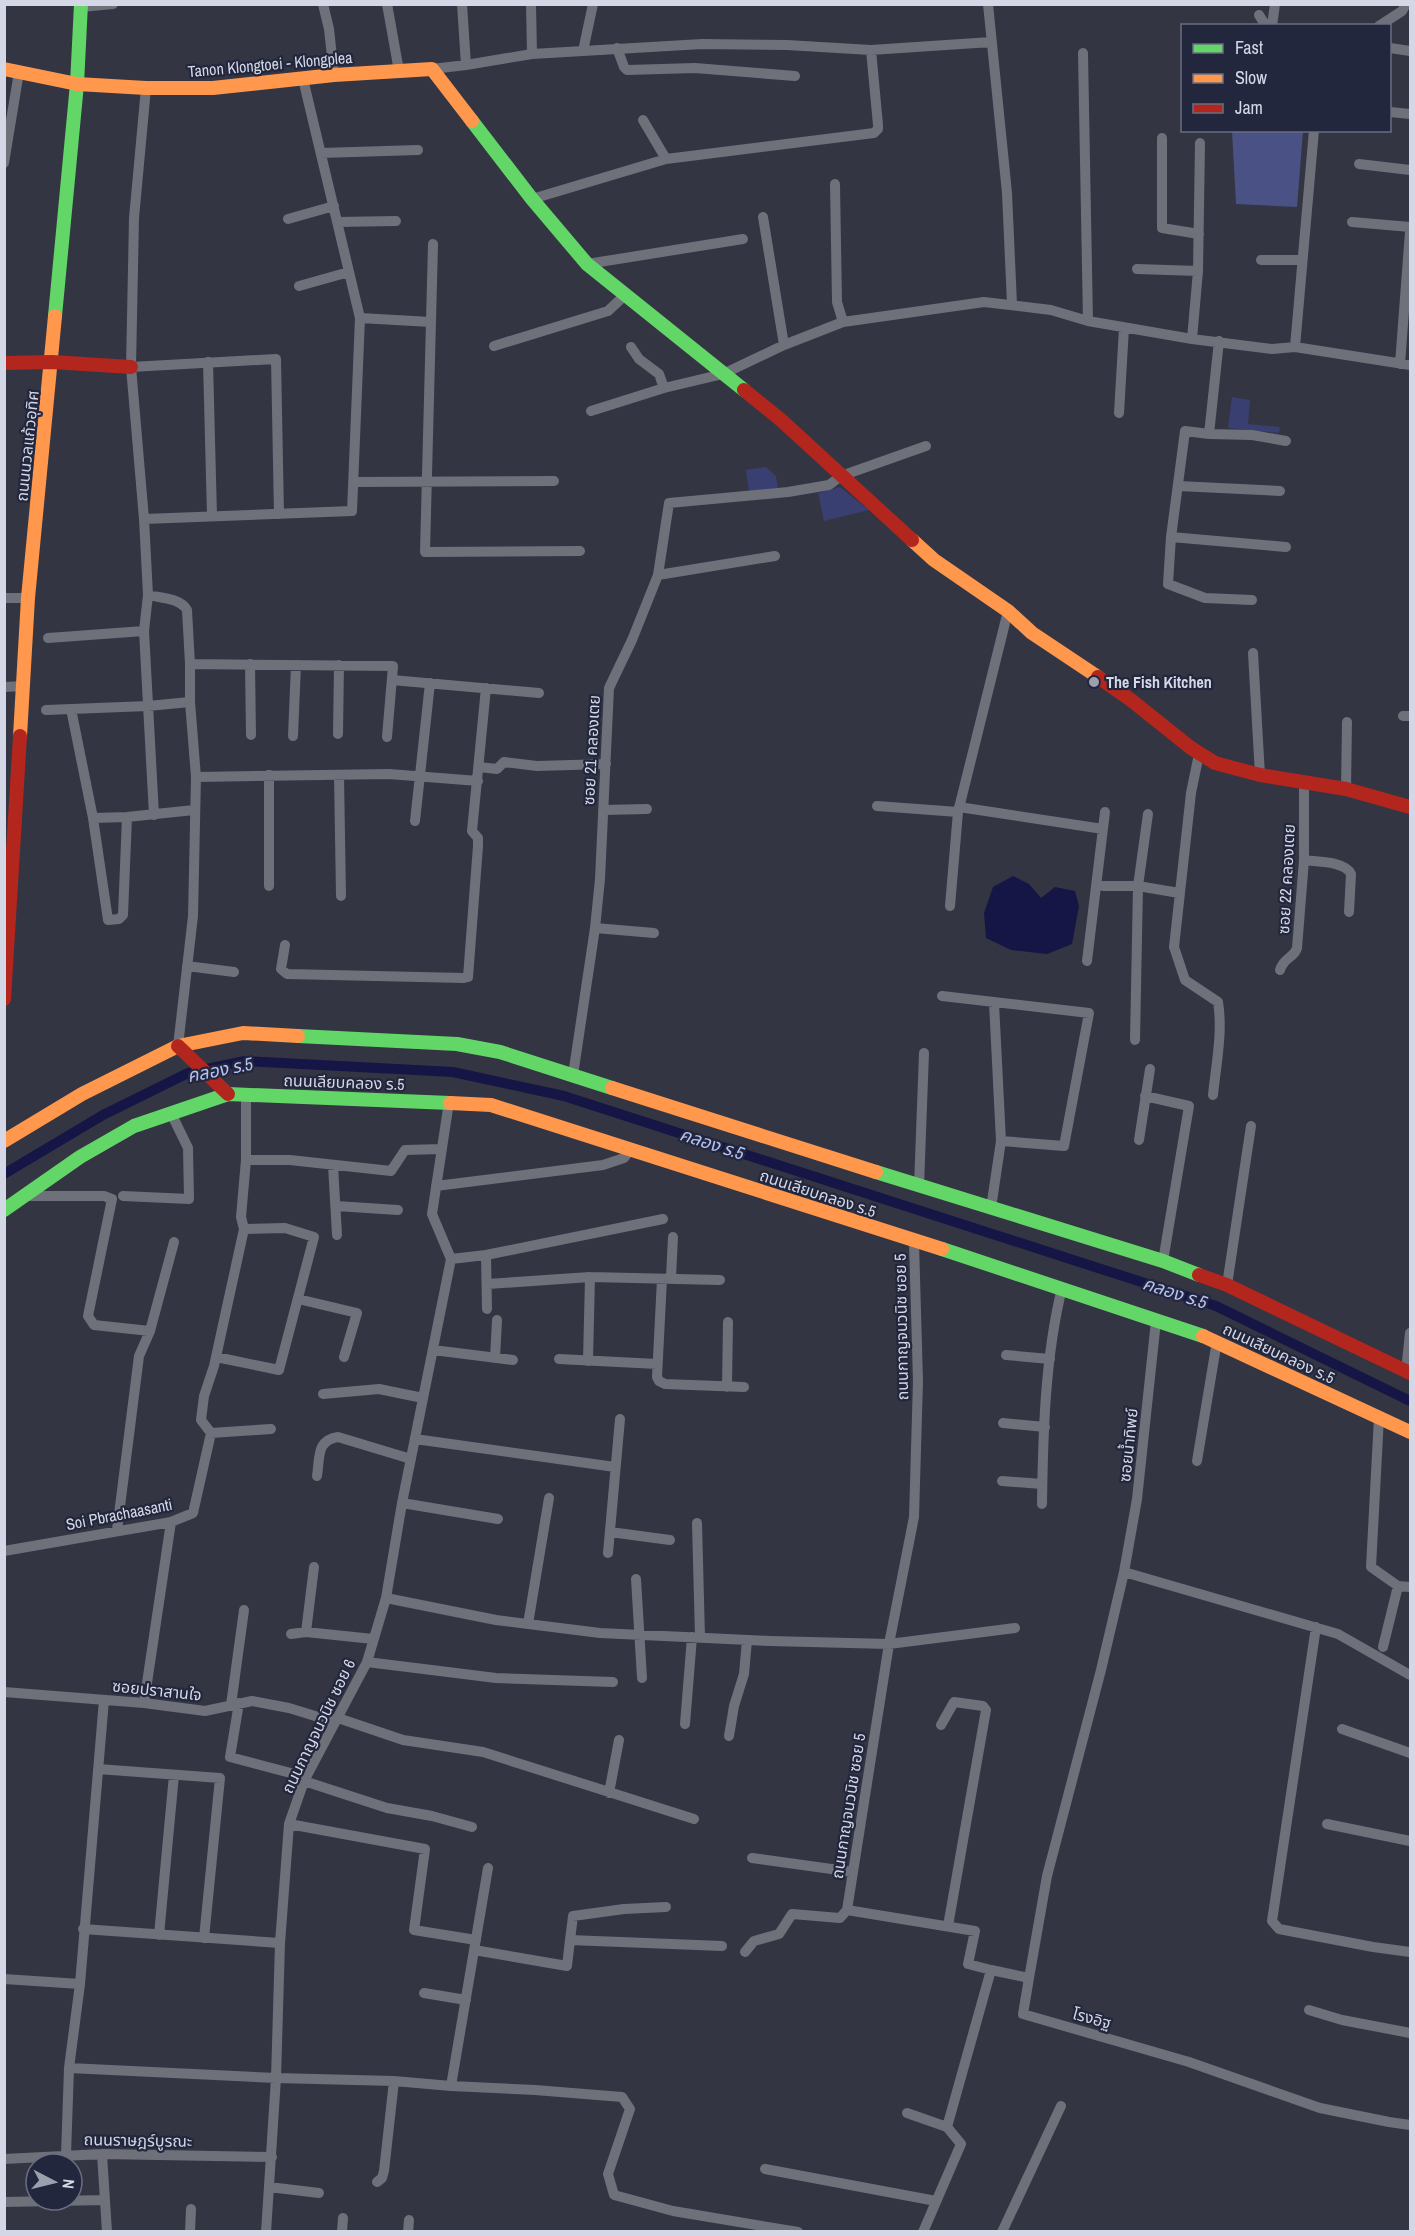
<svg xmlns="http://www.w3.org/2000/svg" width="1415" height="2236" font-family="'Archivo Narrow','Noto Sans Thai',sans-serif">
<rect width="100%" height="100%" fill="#333542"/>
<path fill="#394071" d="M1232,397L1250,400L1248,424L1280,427L1279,433L1228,428Z
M766,467L776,476L778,490L749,493L746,470Z
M840,487L869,510L824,521L818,493Z"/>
<path fill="#4a5285" d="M1232,131H1303L1297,207L1236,204Z"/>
<path fill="#151645" d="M1013,876L1029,884L1041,898L1055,887L1075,891L1079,906L1072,944L1047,954L1011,950L986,938L984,913L993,887Z"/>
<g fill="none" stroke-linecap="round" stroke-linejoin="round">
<path stroke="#151645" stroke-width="10" d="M4,1174L103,1115L188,1073L245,1061L453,1072L564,1096L1216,1306L1410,1401"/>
<path stroke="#6e707a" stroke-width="10" d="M323,4L329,29L334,75
M387,4L399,71
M462,4L466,65
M531,4L532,54
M988,4L1007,193L1012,304
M81,7L113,4
M1259,15L1266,26
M1272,26L1275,4
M1379,26L1402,11L1406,4
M617,48L624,67L627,70L695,68L795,76
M1390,48L1410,51
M583,51L702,44L787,45L871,50L991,42
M1083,53L1088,321
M432,69L466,65L532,54L583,51L593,4
M146,88L134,218L131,367L144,519L148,595C161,598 180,598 187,610L190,664V702L196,777L193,916L178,1046
M1390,112L1410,114
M643,120L666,159
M1162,138V228L1199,234
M321,153L418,150
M4,163L19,72
M1359,164L1410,170
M835,184L837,302L843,322
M532,199L666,159L874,133L878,129V125L871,50
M763,217L784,345
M288,219L334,206
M337,222L396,221
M1352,222L1410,227
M433,244L425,552L580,551
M1261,260H1302
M587,264L743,239
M1137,269L1198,271
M299,286L349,272
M360,318L431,322
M1192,339L1198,271L1200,143
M1219,341L1209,434L1185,431L1171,537L1168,584L1205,598L1252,600
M494,346L608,311L625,295
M631,347L639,359L659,374L664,388
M1295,347L1314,130
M208,362L212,516
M1400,364L1410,232
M131,367L276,359L279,514
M591,411L664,388L723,374L784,345L843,322L984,302L1051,310L1088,321L1192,339L1272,349L1295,347L1410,365
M1119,413L1124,328
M1209,434L1252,435L1286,441
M354,482L554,481
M1178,486L1280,491
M144,519L352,511L360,318L303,79
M1171,537L1286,547
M658,575L775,556
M148,595L144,631L154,815
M4,598H28
M48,638L144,631
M1253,653L1260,775
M190,664L393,666L387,737
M250,664L251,735
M392,680L539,693
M4,687L23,686
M71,709L93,818L108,920L119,919L123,915L127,817
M46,710L148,706L190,702
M1403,716H1410
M338,734L339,665
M293,736L296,665
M1199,754L1191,793L1174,947L1185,980L1218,1002C1223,1032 1216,1065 1213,1095
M479,767L497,769L504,762L537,766L606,764
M339,775L341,896
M196,777L389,774L478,781
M1346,789L1347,722
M877,806L958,812
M959,807L1103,829
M603,810L647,809
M93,818L127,817L194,810
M415,821L430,683
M1304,860C1317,862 1345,861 1351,874L1349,912
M269,886V775
M1103,886H1138L1179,893
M950,906L958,812L1008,611
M595,928L654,933
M285,945L281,969L287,974L464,978L468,977L478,846V838L472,831L486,688
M1087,961L1105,812
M187,966L234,972
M1280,970C1284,957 1294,958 1297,948L1304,860V781
M942,996L1089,1013L1064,1146L1001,1141
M1135,1040L1138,886L1148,814
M573,1075L595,928L600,879L609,688L632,640L658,575L669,503L788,492L829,485L841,476L926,446
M1145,1096L1189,1106L1163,1261
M1139,1140L1150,1069
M246,1160V1094
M333,1165L337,1235
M436,1186L603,1165L624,1158L630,1150
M919,1186L924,1053
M26,1196H104L112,1199L88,1316L94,1325L150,1331
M123,1196L189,1199L188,1148L171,1113
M336,1206L398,1210
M991,1208L1001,1141L994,1003
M914,1242L918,1381L914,1517L889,1644L847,1910L975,1931L968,1964L991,1970L947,2127L961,2144L923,2232
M486,1255L487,1309
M451,1259L486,1255L663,1219
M671,1277L673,1237
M662,1279L657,1377L659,1381L665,1384L744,1387
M488,1284L590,1277L720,1280
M1227,1285L1251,1126
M298,1299L357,1313L344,1357
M433,1350L513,1360
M1006,1355L1050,1359
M216,1357L279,1370L314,1237L285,1228L244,1229
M495,1358L497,1320
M559,1359L657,1364
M588,1361L590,1277
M1406,1371L1410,1333
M727,1387L728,1322
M323,1394L379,1389L423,1398
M1379,1417L1371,1567L1398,1586L1410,1587
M1003,1423L1045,1427
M271,1429L211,1433L201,1420L204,1396L214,1366L244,1229L241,1217L246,1160H290L391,1171L405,1150L442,1149
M415,1439L615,1467
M1197,1461L1217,1341
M317,1476C320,1458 316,1440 338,1437L411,1459
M1002,1481L1042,1484
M402,1503L498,1519
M1042,1504C1043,1433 1045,1357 1062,1288
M697,1523L700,1637
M117,1530L139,1356L150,1331L174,1242
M610,1532L670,1540
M4,1551L171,1522L193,1513L211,1433
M608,1553L620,1419
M1124,1572L1338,1634L1410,1675
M636,1579L642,1678
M386,1598L496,1620L600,1633L770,1641L889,1644L1015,1628
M528,1624L549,1498
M1316,1627L1272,1921L1279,1929L1373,1947L1410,1952
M306,1632L314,1567
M291,1634L306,1632L373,1639
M1383,1647L1398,1586
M367,1662L496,1678L613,1682
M4,1692L144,1703L205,1711L252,1701L289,1708L328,1720L338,1718L403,1740L483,1752L694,1819
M144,1703L171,1522
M239,1703L230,1757L306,1777
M231,1705L244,1610
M685,1724L692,1637
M941,1725L954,1702L983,1706L986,1710L948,1926
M1342,1729L1410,1753
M729,1736L734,1706L744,1674L747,1640
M98,1769L220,1778L204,1938
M304,1781L387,1808L432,1816L472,1827
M609,1793L619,1740
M289,1824L425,1849L414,1930L476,1940
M1327,1824L1410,1841
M752,1858L853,1872
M83,1929L280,1943
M159,1935L174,1775
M570,1940L573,1916L624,1909L666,1907
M474,1950L567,1966L570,1940L722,1946
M745,1952L754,1941L779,1934L792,1914L840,1918L847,1910
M991,1970L1029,1978L1047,1876L1101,1670L1124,1572L1137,1499L1156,1321
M1029,1978L1023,2014L1189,2062L1320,2108L1389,2122L1410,2125
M4,1979L80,1984
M424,1993L466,2000
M1309,2010L1342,2020L1410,2033
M69,2068L276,2078L394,2081L451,2086L535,2090L622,2097L630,2109L608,2174L614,2195L673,2211L798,2232
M451,2086L488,1868
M907,2113L947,2127
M102,2154L107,2232
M66,2155L69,2068L80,1984L104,1700
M4,2159L102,2154L272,2157
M765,2169L936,2201
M377,2182L382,2178L384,2171L394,2081
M269,2187L319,2193
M4,2202L105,2200
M190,2232L191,2209
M266,2232L276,2078L280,1943L289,1824L304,1781L367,1662L386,1598L402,1503L451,1259L432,1214L449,1102
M342,2232L343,2218
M408,2232L409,2220
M1002,2232L1061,2106"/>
<path stroke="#63d668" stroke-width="14" d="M472,121L532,199L587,264L744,390
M55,316L77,84L81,4
M298,1036L457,1044L500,1052L612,1088
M876,1172L1163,1261L1199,1275
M4,1210L80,1157L134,1126L228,1094L450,1103
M942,1249L1203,1336"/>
<path stroke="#ff974d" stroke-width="14" d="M4,69L77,84L146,88H213L334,75L432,69L472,121
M912,540L934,560L1008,611L1032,633L1098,677
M20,736L28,598L55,316
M612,1088L876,1172
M450,1103L491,1105L942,1249
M4,1141L82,1094L178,1046L243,1033L298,1036
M1203,1336L1410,1432"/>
<path stroke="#b3261e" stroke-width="14" d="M4,363L52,362L131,367
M744,390L781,420L912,540
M1098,677L1131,700L1191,748L1215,763L1260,775L1346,789L1410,807
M4,999L20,736
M178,1046L228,1094
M1199,1275L1227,1285L1410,1373"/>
</g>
<circle fill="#9c9fad" stroke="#23273d" stroke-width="2" cx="1094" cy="682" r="6"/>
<g text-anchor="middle" stroke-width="4.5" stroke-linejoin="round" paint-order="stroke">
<g font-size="16" fill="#d4d8e6" stroke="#23273d">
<text transform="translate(270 64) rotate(-5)" y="6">Tanon Klongtoei - Klongplea</text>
<text transform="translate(27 446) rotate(-84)" y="6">ถนนนวลแก้วอุทิศ</text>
<text transform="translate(591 750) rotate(-87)" y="6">ซอย 21 คลองเตย</text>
<text transform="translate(1286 879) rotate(-87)" y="6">ซอย 22 คลองเตย</text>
<text transform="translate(344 1082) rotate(2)" y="6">ถนนเลียบคลอง ร.5</text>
<text transform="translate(818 1193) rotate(18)" y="6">ถนนเลียบคลอง ร.5</text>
<text transform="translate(901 1327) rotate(-91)" y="6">ถนนกาญจนวนิช ซอย 5</text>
<text transform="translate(1279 1353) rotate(25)" y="6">ถนนเลียบคลอง ร.5</text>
<text transform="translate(1128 1445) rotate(-84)" y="6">ซอยน้ำทิพย์</text>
<text transform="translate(119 1514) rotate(-11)" y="6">Soi Pbrachaasanti</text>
<text transform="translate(157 1690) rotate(6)" y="6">ซอยปราสานใจ</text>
<text transform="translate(318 1726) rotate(-64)" y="6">ถนนกาญจนวนิช ซอย 6</text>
<text transform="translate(848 1806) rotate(-81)" y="6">ถนนกาญจนวนิช ซอย 5</text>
<text transform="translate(1092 2018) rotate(16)" y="6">โรงอิฐ</text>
<text transform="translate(138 2140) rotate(1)" y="6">ถนนราษฎร์บูรณะ</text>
</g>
<g font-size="16" font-weight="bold" fill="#d4d8e6" stroke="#23273d" text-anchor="start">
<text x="1106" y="688">The Fish Kitchen</text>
</g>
<g font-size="18" font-style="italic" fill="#b6c1f4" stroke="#23273d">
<text transform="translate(220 1070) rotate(-11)" y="6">คลอง ร.5</text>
<text transform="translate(712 1144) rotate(18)" y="6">คลอง ร.5</text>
<text transform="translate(1175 1293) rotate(18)" y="6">คลอง ร.5</text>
</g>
</g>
<rect width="1415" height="2236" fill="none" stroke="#d4d8e6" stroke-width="12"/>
<rect x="1181" y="24" width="210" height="108" fill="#23273d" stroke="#6a6e81" stroke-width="1.5"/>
<rect x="1193" y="44" width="30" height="9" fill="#63d668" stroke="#6a6e81" stroke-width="1.5"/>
<text x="1235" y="54" font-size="18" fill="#d4d8e6">Fast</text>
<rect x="1193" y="74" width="30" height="9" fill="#ff974d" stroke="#6a6e81" stroke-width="1.5"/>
<text x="1235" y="84" font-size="18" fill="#d4d8e6">Slow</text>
<rect x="1193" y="104" width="30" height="9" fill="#b3261e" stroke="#6a6e81" stroke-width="1.5"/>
<text x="1235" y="114" font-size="18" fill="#d4d8e6">Jam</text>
<g transform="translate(54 2182) rotate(97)"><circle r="28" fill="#23273d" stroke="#6a6e81" stroke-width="1.5"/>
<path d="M0-4.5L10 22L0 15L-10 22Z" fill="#9c9fad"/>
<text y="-9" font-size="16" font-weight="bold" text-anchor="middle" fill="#d4d8e6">N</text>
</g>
</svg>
